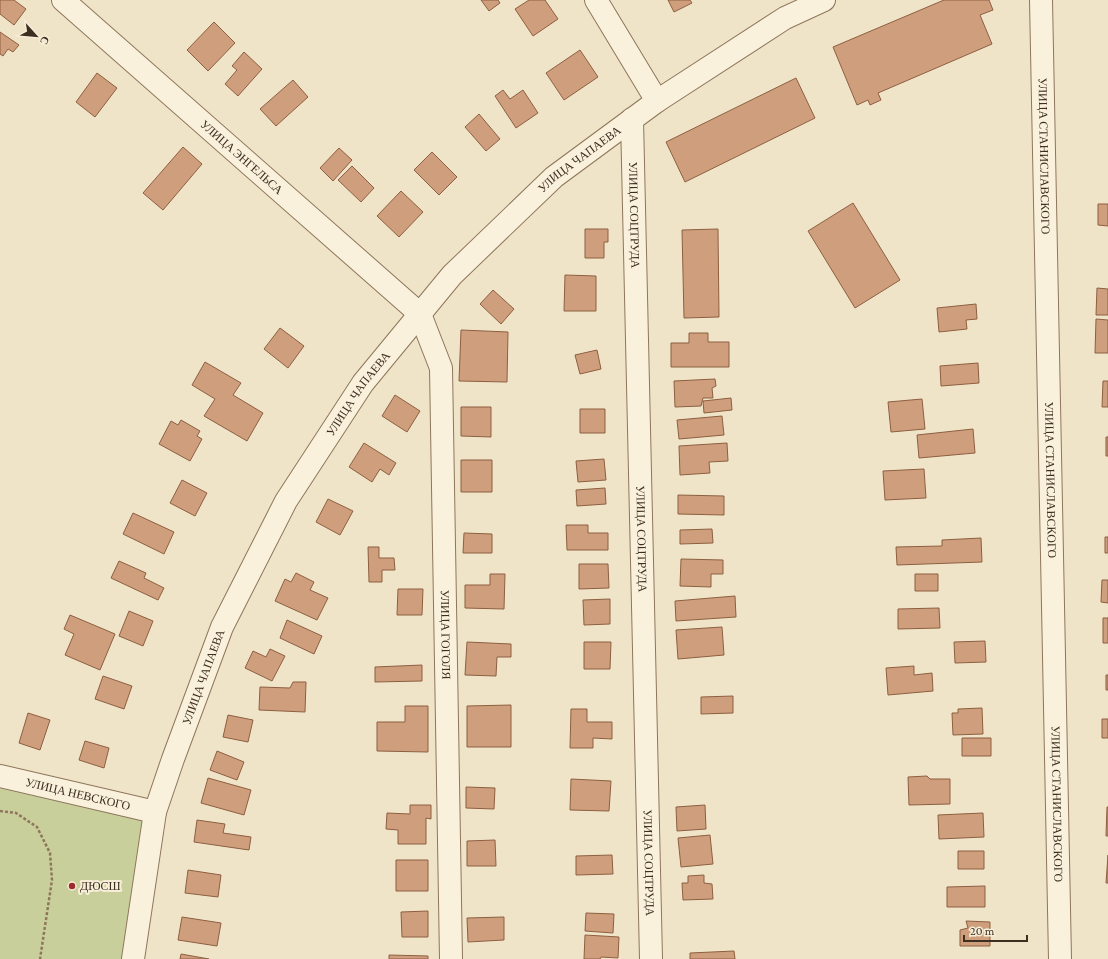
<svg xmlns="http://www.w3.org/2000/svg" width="1108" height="959" font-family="'Crimson Pro',serif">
<rect width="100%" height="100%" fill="#f0e4c8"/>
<path fill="#c9cf9b" d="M0,776L155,812L133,959H0Z"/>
<path fill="#cf9f7d" stroke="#8d5f41" d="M0,0H14L26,9L14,25L0,14Z
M481,0H498L500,3L489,11Z
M529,0H545L558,19L533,36L515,9Z
M668,0H690L692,3L674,12Z
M944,0H989L993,10L980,15L992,44L878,93L881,100L870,105L868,100L857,105L833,47Z
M214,22L235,43L208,71L187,50Z
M0,32L19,45L13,52L8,49L3,56L0,54Z
M580,50L598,77L564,100L546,73Z
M244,52L262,69L238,96L225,84L237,70L232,66Z
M97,73L117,88L95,117L76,102Z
M796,78L815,118L685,182L666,142Z
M293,80L308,97L276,126L260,109Z
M503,90L510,99L523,90L538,113L516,128L495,96Z
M479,114L500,139L486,151L465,127Z
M183,147L202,164L163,210L143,193Z
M339,148L352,160L333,181L320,168Z
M432,152L457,177L439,195L414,170Z
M352,166L374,188L361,202L338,180Z
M401,191L423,212L399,237L377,216Z
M853,203L900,280L855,308L808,231Z
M1098,204H1108V226L1098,225Z
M585,229H608V242H604V258H585Z
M718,229L719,317L684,318L682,230Z
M565,275L596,276V311H564Z
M1097,288L1108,289V315H1096Z
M493,290L514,309L501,324L480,304Z
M976,304L977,319L966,320L967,329L939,332L937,308Z
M1096,319L1108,320V353H1095Z
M280,328L304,346L288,368L264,349Z
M461,330L508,332L507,382L459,381Z
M689,333H708V342H729V367H671V343H689Z
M597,350L601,369L580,374L575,355Z
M205,362L241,383L233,395L263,413L247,441L204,416L215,399L192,385Z
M978,363L979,383L941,386L940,366Z
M715,379L716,386L712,388L713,398H703L701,406L675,407L674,381Z
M1103,381H1108V407H1102Z
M395,395L420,411L407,432L382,416Z
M731,398L732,410L704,413L703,401Z
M922,399L925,429L891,432L888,402Z
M461,407H491V437L461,436Z
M580,409H605V433H580Z
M722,416L724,435L679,439L677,420Z
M181,420L200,431L197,436L202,439L190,461L159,444L171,421L178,425Z
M973,429L975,453L919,458L917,435Z
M1106,437H1108V456H1106Z
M364,443L396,463L389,475L380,469L372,482L349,467Z
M727,443L728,461L709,462L710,473L680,475L679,446Z
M604,459L606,480L578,482L576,461Z
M461,460H492V492H461Z
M924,469L926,498L885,500L883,471Z
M182,480L207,493L195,516L170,503Z
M605,488L606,504L577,506L576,490Z
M678,495L724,496V515L678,514Z
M328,499L353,511L340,535L316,522Z
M133,513L174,532L164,554L123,534Z
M566,525H588V533H608V550H567Z
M712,529L713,543L680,544V530Z
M464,533L492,534V553H463Z
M1105,537H1108V553H1105Z
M981,538L982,562L897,565L896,547L942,546V540Z
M368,547H379V558H394L395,570H382V582H369Z
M681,559L723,560V574H711V587L680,586Z
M119,561L146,573L144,578L164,588L158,600L111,578Z
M579,564H608L609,588L579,589Z
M296,573L314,582L310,590L328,598L317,620L275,601L285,579L291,582Z
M490,574H505L504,609L465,608V585H490Z
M915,574H938V591H915Z
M1102,580H1108V603L1101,602Z
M398,589H423L422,615H397Z
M735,596L736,617L676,621L675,601Z
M610,599V624L584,625L583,600Z
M939,608L940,628L898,629V609Z
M129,611L153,621L143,646L119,636Z
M70,615L115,634L100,670L65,655L74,634L64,629Z
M1103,618H1108V643H1103Z
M287,620L322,636L314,654L280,638Z
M722,627L724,655L678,659L676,630Z
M985,641L986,662L955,663L954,642Z
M467,642L511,644V657H497L496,676L465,675Z
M584,642H611L610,669H584Z
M270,649L285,656L272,681L245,668L253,651L266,657Z
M422,665V681L375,682V667Z
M914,666V675L932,673L933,691L888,695L886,668Z
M1106,675H1108V690H1106Z
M103,676L132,686L124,709L95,699Z
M293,682H306L305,712L259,710L260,687L290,688Z
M733,696V713L701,714V697Z
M511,705V747H467V706Z
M405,706H428V752L377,751V722H405Z
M982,708L983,734L953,735L952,713H958V709Z
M571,709H587V722H612V739L593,738V748H570Z
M28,713L50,720L40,750L19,743Z
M228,715L253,720L248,742L223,737Z
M1102,719H1108V738H1102Z
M962,738H991V756H962Z
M85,741L109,748L104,768L79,760Z
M217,751L244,762L237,780L210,770Z
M927,776L930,779H950V804L909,805L908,777Z
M208,778L251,790L244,815L201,803Z
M571,779L611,781L609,811L570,810Z
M466,787L495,788L494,809L466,808Z
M410,805H431V819L426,818V844H398V830L386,829L387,813L410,814Z
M705,805L706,829L677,831L676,807Z
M1107,807H1108V836H1106Z
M983,813L984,837L939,839L938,815Z
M197,820L225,824L223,833L251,837L249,850L194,842Z
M710,835L713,864L681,867L678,838Z
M495,840L496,866H467V841Z
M958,851H984V869H958Z
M612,855L613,874L576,875V856Z
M1108,855V883H1106Z
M396,860H428V891H396Z
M188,870L221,875L218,897L185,893Z
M704,875V883L712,884L713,899L683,900L682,883H688V876Z
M985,886V907H947V887Z
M428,911V937H402L401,912Z
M586,913L614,914L613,933L585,931Z
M182,917L221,923L217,946L178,940Z
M504,917V940L468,942L467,918Z
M966,921L990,922V946H960V930L968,928Z
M585,935L619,937L618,958L601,957L600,959H584Z
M734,951L735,959H690V953Z
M181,954L209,959H180Z
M389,955L428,956V959H389Z"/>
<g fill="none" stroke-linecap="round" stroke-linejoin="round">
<defs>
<g id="street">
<path id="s1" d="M63,0L420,314L441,368L451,959"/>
<path d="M596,0L657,101"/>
<path id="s2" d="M1041,0L1060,959"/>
<path id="s3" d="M632,119L651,959"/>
<path id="s4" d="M0,776L155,812"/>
<path id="s5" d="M133,959L155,812L173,759L222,627L286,501L363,383L452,275L554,177L657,101L785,18L824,0"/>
</g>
</defs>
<use href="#street" stroke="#8d765c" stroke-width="24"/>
<path stroke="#8d765c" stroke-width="2.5" stroke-dasharray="3 2" stroke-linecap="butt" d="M0,811L16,813L37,827L50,853L52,880L40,959"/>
<use href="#street" stroke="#faf1dc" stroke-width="22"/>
</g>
<circle fill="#9e2a2b" stroke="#f7eed8" stroke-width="1.5" cx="72" cy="886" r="4"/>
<g text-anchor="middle" stroke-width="4" stroke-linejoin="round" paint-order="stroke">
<g font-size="12" fill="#3d2e20" stroke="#f7eed8">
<text dy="4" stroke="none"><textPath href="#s2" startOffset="156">УЛИЦА СТАНИСЛАВСКОГО</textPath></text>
<text dy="4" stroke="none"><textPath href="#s1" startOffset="238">УЛИЦА ЭНГЕЛЬСА</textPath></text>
<text dy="4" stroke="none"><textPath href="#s5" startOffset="940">УЛИЦА ЧАПАЕВА</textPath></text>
<text dy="4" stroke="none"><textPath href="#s3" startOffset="96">УЛИЦА СОЦТРУДА</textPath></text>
<text dy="4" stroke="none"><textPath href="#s5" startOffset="616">УЛИЦА ЧАПАЕВА</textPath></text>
<text dy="4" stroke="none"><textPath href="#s2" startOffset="480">УЛИЦА СТАНИСЛАВСКОГО</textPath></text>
<text dy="4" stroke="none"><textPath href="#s3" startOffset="420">УЛИЦА СОЦТРУДА</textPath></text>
<text dy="4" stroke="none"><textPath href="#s1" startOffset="800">УЛИЦА ГОГОЛЯ</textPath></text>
<text dy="4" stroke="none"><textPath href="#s5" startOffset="292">УЛИЦА ЧАПАЕВА</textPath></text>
<text dy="4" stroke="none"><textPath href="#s4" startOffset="80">УЛИЦА НЕВСКОГО</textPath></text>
<text dy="4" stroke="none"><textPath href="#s2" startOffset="804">УЛИЦА СТАНИСЛАВСКОГО</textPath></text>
<text dy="4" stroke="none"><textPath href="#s3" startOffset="744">УЛИЦА СОЦТРУДА</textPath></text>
</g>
<g font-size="12" fill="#3d2e20" stroke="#f7eed8" text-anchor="start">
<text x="80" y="890">ДЮСШ</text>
</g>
</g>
<g transform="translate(36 36) rotate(117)" stroke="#f7eed8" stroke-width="3" paint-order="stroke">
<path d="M0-3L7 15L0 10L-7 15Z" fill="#3d2e20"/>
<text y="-6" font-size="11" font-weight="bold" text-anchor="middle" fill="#3d2e20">С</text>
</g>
<path d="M964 935v6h63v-6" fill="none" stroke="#3d2e20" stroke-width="2"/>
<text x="970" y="935" font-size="12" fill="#3d2e20" stroke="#f7eed8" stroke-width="3" paint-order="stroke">20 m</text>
</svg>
